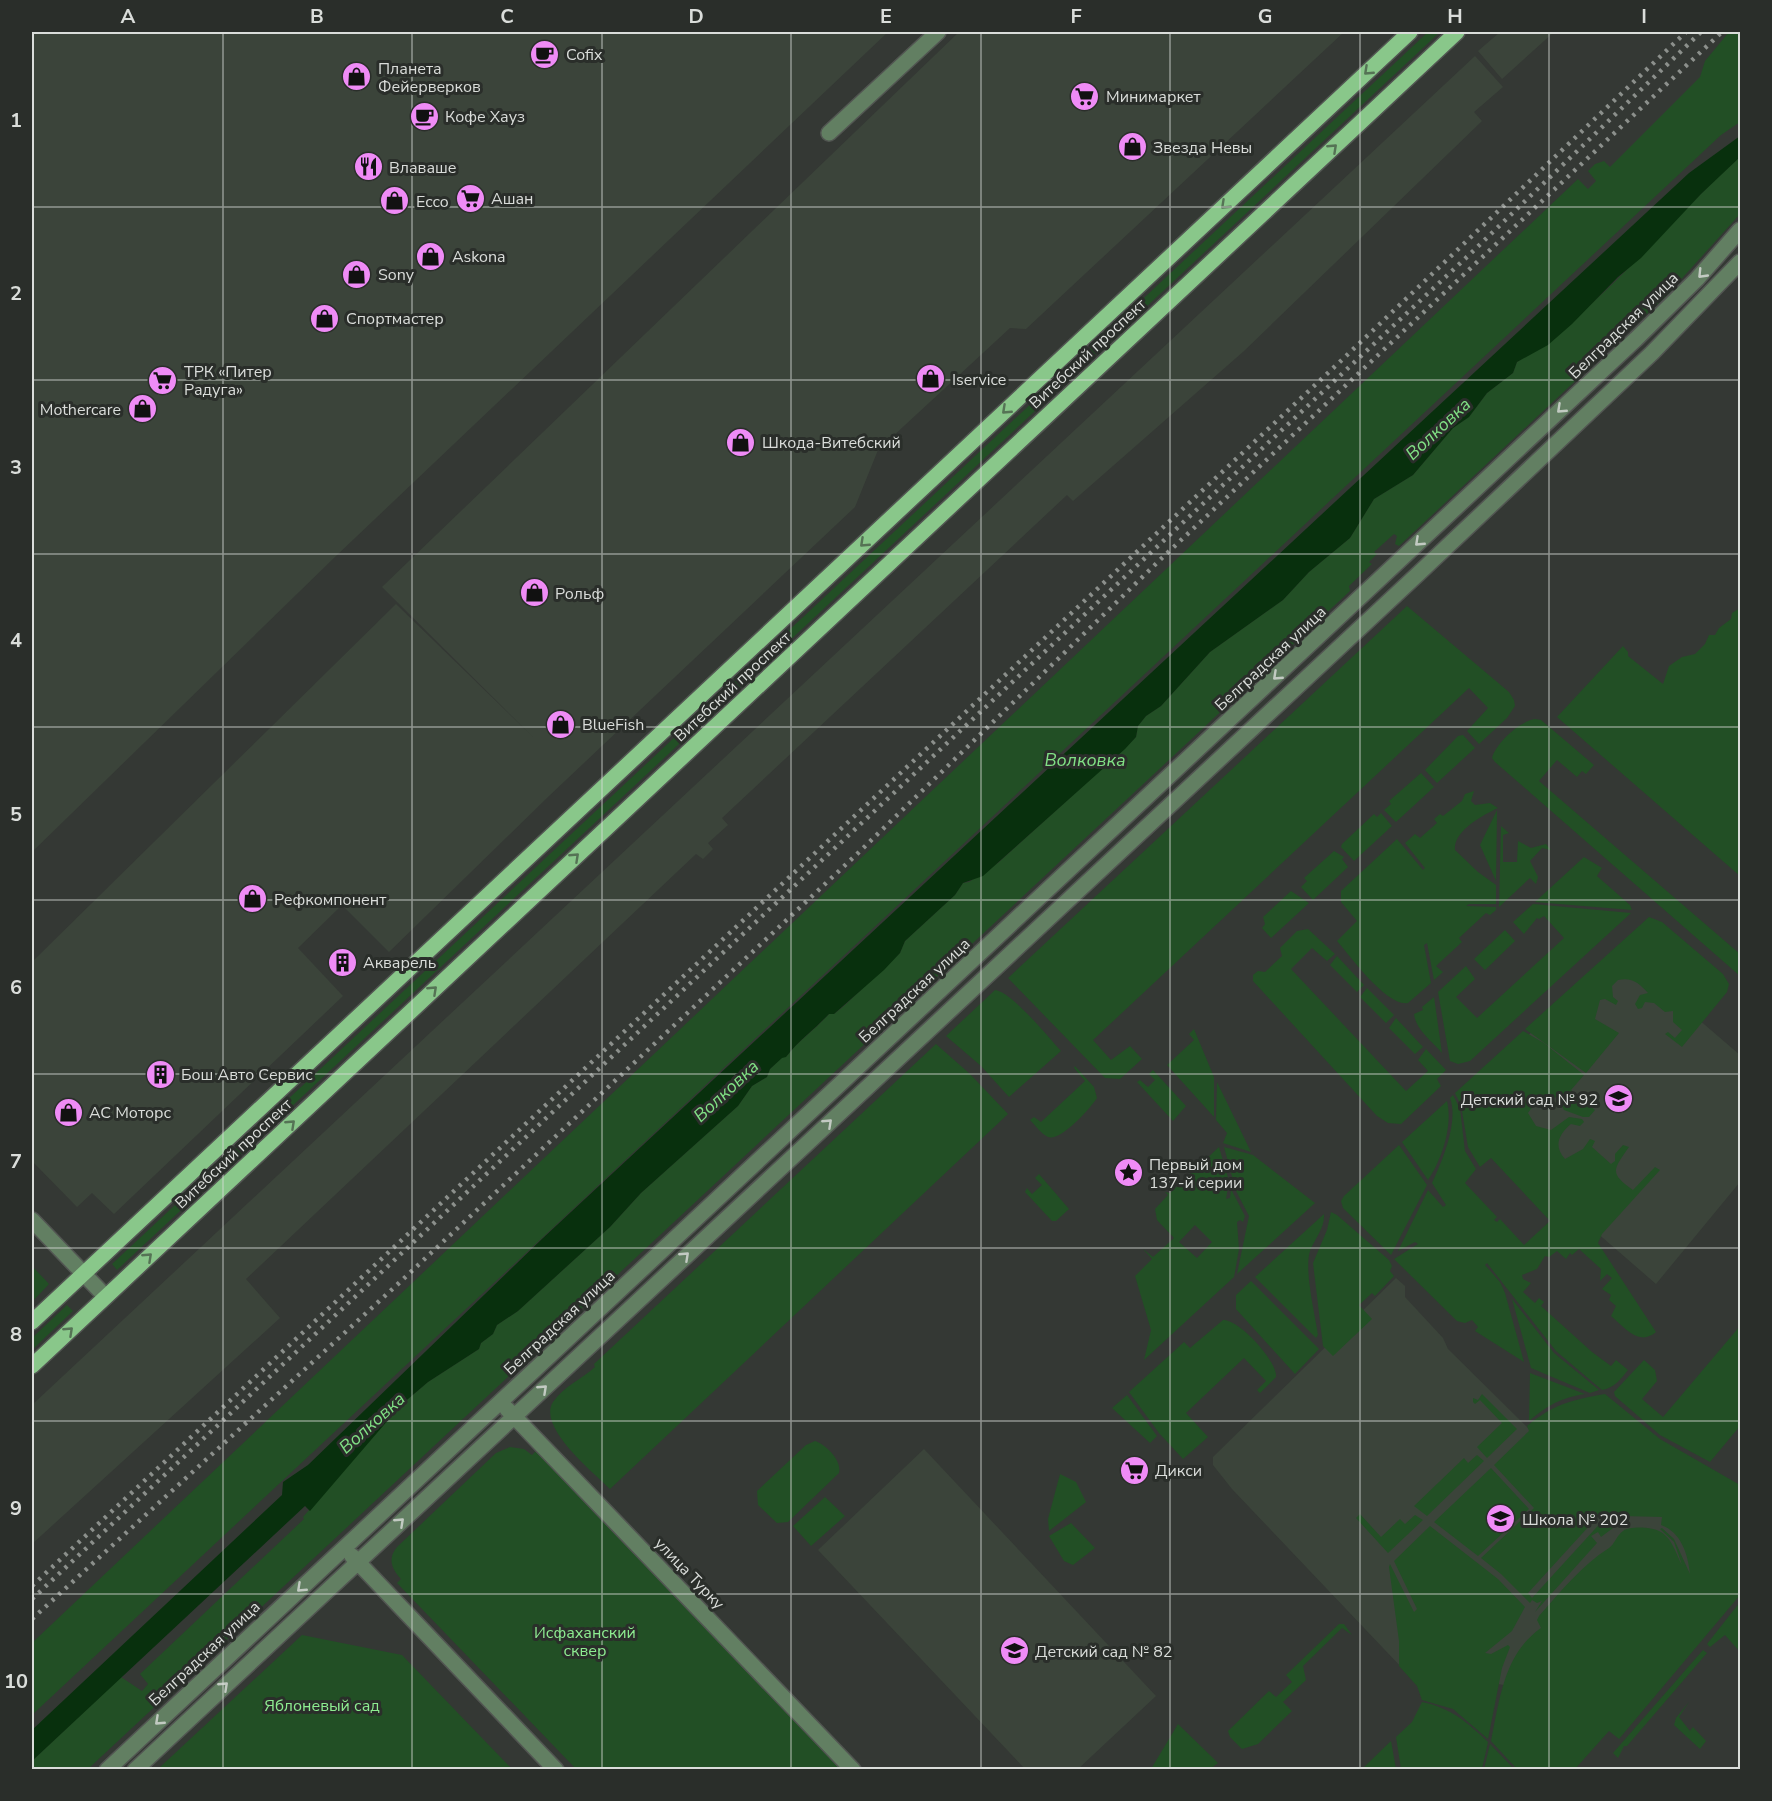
<svg xmlns="http://www.w3.org/2000/svg" width="1772" height="1801" font-family="'Nunito Sans',sans-serif">
<rect width="100%" height="100%" fill="#343834"/>
<path fill="#3b443a" d="M32,32H888L336,556L32,852Z
M959,32H1344L1026,329L1010,328L878,450L855,507L549,796L389,952L342,905L298,948L343,996L114,1214L92,1193L77,1207L32,1161V962L396,604L535,739L382,587Z
M1500,32H1554L1502,79L1478,51Z
M1475,56L1503,87L1474,112L1482,121L1244,351L1073,501L1067,495L722,818L728,825L708,843L713,849L703,859L696,854L246,1279L280,1318L32,1544V1405Z
M1620,952L1740,1055V1182L1656,1284L1588,1225L1493,1067Z
M1396,1278L1405,1286V1297L1443,1338L1448,1349L1529,1429L1740,1536L1568,1728L1520,1688L1493,1683L1464,1662L1422,1689L1232,1489L1213,1465V1457Z
M924,1449L1156,1696L1078,1769H1025L818,1550Z"/>
<path fill="#224f25" fill-rule="evenodd" d="M1428,32H1440L117,1270L112,1264Z
M1729,32H1740V122L1721,135L32,1715V1643L1578,179L1588,189L1596,181L1588,171L1595,164L1604,161L1610,167L1700,77L1705,61Z
M1740,157V214L1667,295L1399,546L1395,544L1397,536L1394,534L1374,552L1377,554L1369,562L1372,564L1349,586L1350,591L88,1769L32,1770V1761L121,1677L142,1691L148,1684L140,1674L304,1519L303,1517L401,1405L428,1382L479,1349L481,1343L493,1334L497,1325L518,1311L610,1227L641,1193L738,1106L752,1086L767,1077L770,1069L782,1057H786C799,1040 815,1030 829,1014H834L844,1006L900,953L905,941L955,895L963,883L969,882L998,863L1124,749L1136,737L1138,726L1146,716L1161,706L1210,652L1283,600L1309,572L1350,538L1374,499L1413,475L1453,428L1469,417L1487,393L1513,373L1517,362C1603,307 1665,224 1740,157Z
M1740,603V876L1557,717L1623,646L1628,652V656L1663,684L1669,666L1682,657L1695,654L1705,644L1709,635H1715L1719,628L1731,619L1732,613L1740,608Z
M1407,606L1509,692L1514,700L1515,706L1507,718L1479,744L1467,731L1488,708L1469,688L1093,1040L1111,1060L1130,1046L1142,1059L1120,1079L1105,1078L1008,978Z
M1535,719L1541,720L1594,765L1586,774L1582,771L1577,777L1557,760L1539,781L1740,954V976L1495,762L1492,758C1496,743 1520,721 1535,719Z
M1463,735L1475,748L1437,783L1425,770L1458,736Z
M1421,773L1434,787L1396,822L1384,810L1391,804L1389,801Z
M1474,791L1471,801L1475,805L1490,803L1498,808C1483,815 1453,831 1455,850L1478,872L1496,885V904H1469L1466,906L1496,907V910L1490,915L1486,913L1459,938L1462,942L1436,966L1443,972L1434,980L1427,943L1424,945L1431,983L1408,1003C1387,1007 1351,957 1337,941L1357,921L1341,902V891L1397,839L1423,870L1425,868L1405,843L1415,834L1420,838L1437,823L1434,819L1440,814L1443,816L1462,801L1465,794Z
M1497,810L1496,881L1480,845Z
M1381,813L1392,826L1354,861L1341,847L1342,844L1374,814L1377,817Z
M1501,826L1509,833L1503,835V862H1517L1518,841L1531,848L1546,844L1551,850L1542,848L1530,861L1538,877L1536,884L1530,878L1499,907Z
M1334,851L1344,857L1342,859L1348,867L1313,900L1301,887L1307,881L1304,878Z
M1584,857L1602,868L1597,876L1630,905L1632,910L1535,902Z
M1291,891L1309,903L1271,938L1262,928L1265,924L1263,917Z
M1533,904L1631,913L1470,1061L1458,1064L1450,1061L1438,992L1466,966L1475,979L1456,997L1477,1018L1564,938L1544,916L1539,919L1537,918L1524,934L1513,922Z
M1649,917L1662,922L1723,974L1729,984L1727,992L1682,1047L1665,1034L1668,1032L1675,1038L1682,1030L1673,1022V1011L1665,1012L1654,1003L1645,1002L1642,1008L1638,1009L1635,1004L1640,995L1648,993C1639,983 1632,977 1618,980L1612,986L1613,997L1618,1001L1616,1005L1605,999L1600,1000L1595,1019L1619,1033L1586,1073L1525,1029Z
M1308,929L1335,954L1327,961L1312,948L1291,969L1406,1091L1428,1071L1418,1060L1426,1049L1446,1070L1437,1079L1441,1086L1401,1124L1388,1123L1377,1116L1253,981V975L1258,971L1265,972L1282,956L1280,948L1297,931Z
M1505,930L1515,941L1485,970L1474,959Z
M1337,956L1364,985L1357,992L1330,965Z
M1367,988L1394,1015L1386,1023L1360,997Z
M995,990C1012,992 1048,1037 1061,1051L1009,1097L981,1066L946,1036Z
M1434,997L1442,1053C1432,1041 1416,1030 1414,1014L1423,1010L1422,1007Z
M1396,1018L1423,1047L1415,1054L1389,1028Z
M1194,1029L1214,1077V1117L1167,1065L1194,1040L1189,1034Z
M1523,1031L1544,1043L1584,1075L1571,1090L1595,1110L1589,1117H1583L1564,1110L1559,1098C1546,1096 1535,1102 1528,1113L1536,1126L1551,1130L1569,1117L1582,1119L1584,1122L1580,1126L1571,1124C1559,1134 1553,1146 1565,1159L1583,1149L1590,1139L1595,1141L1592,1147L1611,1164L1615,1161V1154L1623,1145L1629,1147C1613,1170 1609,1173 1633,1190L1655,1167L1660,1170L1602,1234L1598,1243L1656,1332C1639,1347 1624,1327 1611,1316L1616,1306L1609,1300L1611,1295L1602,1289L1612,1278L1607,1274L1600,1281L1601,1269L1579,1249L1572,1255L1570,1253L1566,1259L1557,1251L1549,1257L1545,1256L1537,1269L1522,1275L1523,1279L1531,1283L1523,1292L1535,1303L1539,1298L1544,1302L1541,1306L1592,1352L1611,1366L1616,1360L1628,1370C1621,1379 1614,1388 1602,1390L1556,1351L1487,1263L1485,1265L1500,1282L1505,1293L1524,1362L1475,1331L1478,1327L1472,1320L1465,1323L1457,1321L1394,1259L1418,1244L1415,1242L1398,1251L1428,1190L1443,1207L1446,1205L1432,1183C1442,1162 1459,1121 1450,1098L1453,1095L1460,1109L1465,1151L1476,1169L1465,1183L1497,1217L1494,1220L1497,1222L1500,1219L1524,1245L1550,1221L1491,1158L1480,1167L1468,1147L1461,1105L1455,1093Z
M936,1044L970,1074L1008,1114L610,1489C593,1472 537,1427 553,1402C564,1386 582,1379 595,1367L594,1364Z
M1075,1066L1094,1087L1097,1098C1091,1108 1060,1142 1048,1137C1041,1134 1035,1125 1030,1120L1034,1117L1041,1122L1085,1081L1074,1068Z
M1153,1070L1186,1106L1173,1121L1137,1082L1140,1080L1148,1087L1155,1080L1149,1074Z
M1217,1082L1251,1152L1223,1143L1227,1133L1216,1120Z
M1447,1101C1453,1125 1442,1160 1428,1180L1402,1142Z
M1399,1145L1427,1185L1391,1255L1343,1208L1341,1201L1344,1196Z
M1219,1147L1229,1181L1226,1199L1230,1198L1231,1189L1245,1216L1243,1222L1240,1220L1237,1222L1239,1249L1234,1277L1144,1360L1151,1330L1135,1276L1152,1259L1143,1249L1153,1257L1174,1238L1157,1220L1155,1209L1168,1195L1165,1192L1170,1193ZM1195,1225L1212,1242L1197,1258L1179,1242Z
M1224,1147L1253,1155L1315,1203L1237,1274L1249,1216L1236,1191Z
M1039,1174L1069,1209L1056,1221H1052L1025,1192L1027,1188L1032,1194L1042,1185L1035,1178Z
M1331,1212L1337,1215L1389,1260L1392,1266L1390,1271L1394,1276L1375,1296L1372,1293L1359,1305L1372,1319L1333,1356L1323,1346L1313,1263L1327,1230Z
M1324,1214C1325,1228 1315,1238 1310,1251C1304,1270 1315,1314 1318,1335L1316,1338L1255,1277Z
M32,1266L49,1284L32,1302Z
M1251,1281L1319,1349L1295,1374L1236,1309V1295Z
M1512,1299L1554,1353L1599,1390L1590,1393L1531,1368Z
M67,1305L73,1311L32,1350V1338Z
M1223,1320C1239,1319 1278,1362 1276,1377L1260,1393L1257,1390L1266,1381L1244,1358L1186,1413L1208,1437L1183,1459L1159,1433L1129,1392L1184,1342L1190,1348Z
M1740,1326V1426L1710,1462L1660,1435L1615,1396L1614,1392L1644,1360L1655,1370L1657,1381L1642,1399L1663,1417Z
M1530,1373L1585,1394C1562,1397 1546,1406 1529,1421Z
M1482,1394L1517,1429L1487,1458L1477,1447L1502,1423L1480,1400L1475,1404L1473,1402V1398L1478,1400Z
M1605,1394L1660,1439L1740,1485V1595L1619,1739L1609,1731L1575,1769H1517L1491,1741C1500,1696 1505,1653 1541,1628L1537,1620L1539,1616C1560,1592 1582,1565 1609,1548C1614,1545 1617,1535 1623,1531C1630,1526 1651,1527 1659,1531C1672,1537 1676,1554 1682,1565L1674,1542L1660,1529L1662,1528L1674,1539L1690,1574C1688,1554 1681,1532 1661,1525L1662,1517L1622,1516L1614,1512L1610,1521L1619,1518L1621,1522L1601,1537L1598,1532L1591,1536L1597,1543L1535,1612L1542,1601L1537,1603L1532,1600L1530,1603L1501,1574L1481,1558L1534,1508L1494,1465L1529,1431L1527,1426C1554,1404 1571,1400 1605,1394ZM1601,1513L1605,1518L1532,1598L1528,1593Z
M1127,1395L1157,1436L1150,1443L1112,1408Z
M815,1441C827,1445 842,1461 839,1473L788,1522L777,1523L758,1505L757,1491L806,1445Z
M510,1447L524,1449L532,1455L536,1451L841,1769H576L397,1583L401,1579C392,1569 387,1559 397,1547L496,1453Z
M1477,1455L1484,1461L1427,1516L1414,1506L1464,1458L1468,1463Z
M1491,1468L1529,1509L1478,1556L1434,1522Z
M1060,1474L1076,1482L1086,1502L1049,1531L1048,1519Z
M825,1497L845,1516L811,1546L793,1526Z
M1360,1514L1381,1537L1400,1519L1405,1524L1415,1515L1423,1520L1388,1553L1356,1518Z
M1071,1523L1095,1548L1073,1565L1064,1561L1049,1536Z
M1430,1526L1498,1579L1525,1607L1512,1631L1485,1653L1491,1654L1508,1645L1510,1647L1502,1668L1488,1739L1453,1709L1422,1700L1417,1686L1399,1666V1641L1389,1567L1390,1564L1414,1612L1417,1609L1394,1561Z
M1740,1602V1652L1725,1635L1710,1647L1707,1644Z
M1339,1624H1344L1352,1635L1342,1628L1303,1666L1306,1680L1283,1702L1292,1711L1258,1744L1242,1749L1230,1737L1228,1731L1269,1691L1276,1697L1292,1682L1286,1675Z
M302,1635L402,1655L512,1769H158Z
M1703,1650L1707,1653L1627,1746H1624L1618,1758L1613,1753Z
M1422,1702C1451,1708 1467,1722 1488,1742L1482,1769H1401L1396,1737L1412,1722Z
M1689,1702L1679,1717L1690,1731L1693,1727L1706,1741L1700,1749L1674,1725L1676,1718Z
M1178,1724L1213,1758L1218,1763L1210,1769H1151Z
M1391,1741L1396,1769H1362Z
M1490,1744L1514,1769H1484Z"/>
<path fill="#08300d" d="M1740,136V157L1701,194L1641,258L1618,277L1572,324L1548,345L1517,362L1513,373L1487,393L1469,417L1453,428L1413,475L1374,499L1350,538L1309,572L1283,600L1210,652L1161,706L1146,716L1138,726L1136,737L1125,749L983,876L963,883L955,895L905,941L900,953L884,970L834,1014H829C814,1030 799,1040 786,1057L782,1058L770,1069L767,1077L752,1086L738,1106L641,1193L610,1227L518,1311L497,1325L493,1334L481,1343L479,1349L428,1382L401,1405L310,1511L305,1506L32,1761V1730L282,1495L283,1482L308,1465L543,1238L1689,173Z"/>
<g fill="none" stroke-linecap="round" stroke-linejoin="round">
<defs>
<path id="minor" d="M829,133L938,32
M32,1220L105,1296
M507,1409L853,1770
M352,1556L556,1770
M107,1770L1636,339L1697,279L1740,230
M135,1770L1418,574L1652,353L1740,262"/>
<path id="major" d="M32,1322L1410,32
M32,1366L1457,32"/>
</defs>
<use href="#minor" stroke="#525652" stroke-width="18"/>
<use href="#major" stroke="#525652" stroke-width="18"/>
<use href="#minor" stroke="#627f62" stroke-width="15"/>
<use href="#major" stroke="#89c78a" stroke-width="15"/>
<path stroke="#8c908c" stroke-width="4.5" stroke-dasharray="3 6" stroke-linecap="butt" d="M32,1586L1345,357L1686,32
M32,1599L1469,255L1701,32
M32,1619L399,1283L856,855L1162,558L1722,32"/>
</g>
<defs><path id="oneway-chevron" d="M-2-3.5L2.5 0L-2 3.5" fill="none" stroke-width="1.6" stroke-linecap="round" stroke-linejoin="round" transform="scale(1.5)"/></defs>
<g stroke="#557355">
<use href="#oneway-chevron" transform="translate(1368 71) rotate(137)"/>
<use href="#oneway-chevron" transform="translate(1333 148) rotate(-43)"/>
<use href="#oneway-chevron" transform="translate(1225 205) rotate(137)"/>
<use href="#oneway-chevron" transform="translate(1006 410) rotate(137)"/>
<use href="#oneway-chevron" transform="translate(864 543) rotate(137)"/>
<use href="#oneway-chevron" transform="translate(575 857) rotate(-43)"/>
<use href="#oneway-chevron" transform="translate(433 990) rotate(-43)"/>
<use href="#oneway-chevron" transform="translate(291 1124) rotate(-43)"/>
<use href="#oneway-chevron" transform="translate(148 1257) rotate(-43)"/>
<use href="#oneway-chevron" transform="translate(69 1331) rotate(-43)"/>
</g>
<g stroke="#c2cac2">
<use href="#oneway-chevron" transform="translate(1702 274) rotate(134)"/>
<use href="#oneway-chevron" transform="translate(1561 409) rotate(137)"/>
<use href="#oneway-chevron" transform="translate(1419 542) rotate(137)"/>
<use href="#oneway-chevron" transform="translate(1277 676) rotate(137)"/>
<use href="#oneway-chevron" transform="translate(828 1123) rotate(-43)"/>
<use href="#oneway-chevron" transform="translate(685 1256) rotate(-43)"/>
<use href="#oneway-chevron" transform="translate(543 1389) rotate(-43)"/>
<use href="#oneway-chevron" transform="translate(400 1522) rotate(-43)"/>
<use href="#oneway-chevron" transform="translate(301 1588) rotate(137)"/>
<use href="#oneway-chevron" transform="translate(224 1686) rotate(-43)"/>
<use href="#oneway-chevron" transform="translate(159 1721) rotate(137)"/>
</g>
<path fill="none" stroke="#daddda" stroke-width="1.5" stroke-opacity="0.55" d="M223,32V1770M412,32V1770M602,32V1770M791,32V1770M981,32V1770M1170,32V1770M1360,32V1770M1549,32V1770M32,207H1740M32,380H1740M32,554H1740M32,727H1740M32,900H1740M32,1074H1740M32,1248H1740M32,1421H1740M32,1594H1740"/>
<defs>
<symbol id="cafe-disc" viewBox="-11 -11 22 22"><circle r="9.5" fill="#ef8bf6" stroke="#2a2e2a"/><path d="M-5.5-4.5H6V0H3Q3 3.5 0 3.5H-2.5Q-5.5 3.5-5.5 0ZM3-3.2v2h1.7v-2ZM-6 4.5H4V6H-6Z" fill="#111"/></symbol>
<symbol id="shop-disc" viewBox="-11 -11 22 22"><circle r="9.5" fill="#ef8bf6" stroke="#2a2e2a"/><path d="M-5-2.5h2.3a2.7 3.5 0 0 1 5.4 0H5L5.5 6h-11ZM-1.5-2.5h3a1.5 2.3 0 0 0-3 0Z" fill="#111"/></symbol>
<symbol id="supermarket-disc" viewBox="-11 -11 22 22"><circle r="9.5" fill="#ef8bf6" stroke="#2a2e2a"/><path d="M-6-5.5h2.5l.6 2H6L4.5 2H-2.5L-4.4-4H-6ZM-1.5 3.2a1.3 1.3 0 1 0 .1 0ZM3 3.2a1.3 1.3 0 1 0 .1 0Z" fill="#111"/></symbol>
<symbol id="restaurant-disc" viewBox="-11 -11 22 22"><circle r="9.5" fill="#ef8bf6" stroke="#2a2e2a"/><path d="M-5-6h1v4h1v-4h1v4h1v-4h1v5L-1.5 .5V6h-2V.5L-5-1ZM5-6V6H3V1.5H1.5Q1.5-4 5-6Z" fill="#111"/></symbol>
<symbol id="building-disc" viewBox="-11 -11 22 22"><circle r="9.5" fill="#ef8bf6" stroke="#2a2e2a"/><path d="M-4-6H4V6H1V3H-1V6H-4ZM-2.5-4.3h1.7v1.8h-1.7ZM.8-4.3h1.7v1.8H.8ZM-2.5-1h1.7V.8h-1.7ZM.8-1h1.7V.8H.8Z" fill="#111"/></symbol>
<symbol id="school-disc" viewBox="-11 -11 22 22"><circle r="9.5" fill="#ef8bf6" stroke="#2a2e2a"/><path d="M0-5L7-2L0 1L-7-2ZM-4 1L0 2.5L4 1V4Q0 6-4 4Z" fill="#111"/></symbol>
<symbol id="sight-disc" viewBox="-11 -11 22 22"><circle r="9.5" fill="#ef8bf6" stroke="#2a2e2a"/><path d="M0-6L1.8-2.2L6-1.7L2.9 1.2L3.7 5.4L0 3.3L-3.7 5.4L-2.9 1.2L-6-1.7L-1.8-2.2Z" fill="#111"/></symbol>
</defs>
<g fill-rule="evenodd">
<use href="#cafe-disc" x="528" y="38" width="33" height="33"/>
<use href="#shop-disc" x="340" y="60" width="33" height="33"/>
<use href="#supermarket-disc" x="1068" y="80" width="33" height="33"/>
<use href="#cafe-disc" x="408" y="100" width="33" height="33"/>
<use href="#shop-disc" x="1116" y="130" width="33" height="33"/>
<use href="#restaurant-disc" x="352" y="150" width="33" height="33"/>
<use href="#supermarket-disc" x="454" y="182" width="33" height="33"/>
<use href="#shop-disc" x="378" y="184" width="33" height="33"/>
<use href="#shop-disc" x="414" y="240" width="33" height="33"/>
<use href="#shop-disc" x="340" y="258" width="33" height="33"/>
<use href="#shop-disc" x="308" y="302" width="33" height="33"/>
<use href="#shop-disc" x="914" y="362" width="33" height="33"/>
<use href="#supermarket-disc" x="146" y="364" width="33" height="33"/>
<use href="#shop-disc" x="126" y="392" width="33" height="33"/>
<use href="#shop-disc" x="724" y="426" width="33" height="33"/>
<use href="#shop-disc" x="518" y="576" width="33" height="33"/>
<use href="#shop-disc" x="544" y="708" width="33" height="33"/>
<use href="#shop-disc" x="236" y="882" width="33" height="33"/>
<use href="#building-disc" x="326" y="946" width="33" height="33"/>
<use href="#building-disc" x="144" y="1058" width="33" height="33"/>
<use href="#school-disc" x="1602" y="1082" width="33" height="33"/>
<use href="#shop-disc" x="52" y="1096" width="33" height="33"/>
<use href="#sight-disc" x="1112" y="1156" width="33" height="33"/>
<use href="#supermarket-disc" x="1118" y="1454" width="33" height="33"/>
<use href="#school-disc" x="1484" y="1502" width="33" height="33"/>
<use href="#school-disc" x="998" y="1634" width="33" height="33"/>
</g>
<g text-anchor="middle" stroke-width="6" stroke-linejoin="round" paint-order="stroke">
<g font-size="16" fill="#daddda" stroke="#2a2e2a" text-anchor="start">
<text x="566" y="60">Cofix</text>
<text x="378" y="74">Планета<tspan x="378" dy="18">Фейерверков</tspan></text>
<text x="1106" y="102">Минимаркет</text>
<text x="445" y="122">Кофе Хауз</text>
<text x="1153" y="153">Звезда Невы</text>
<text x="389" y="173">Влаваше</text>
<text x="491" y="204">Ашан</text>
<text x="416" y="207">Ecco</text>
<text x="452" y="262">Askona</text>
<text x="378" y="280">Sony</text>
<text x="346" y="324">Спортмастер</text>
<text x="184" y="377">ТРК «Питер<tspan x="184" dy="18">Радуга»</tspan></text>
<text x="952" y="385">Iservice</text>
<text x="121" y="415" text-anchor="end">Mothercare</text>
<text x="762" y="448">Шкода-Витебский</text>
<text x="555" y="599">Рольф</text>
<text x="582" y="730">BlueFish</text>
<text x="274" y="905">Рефкомпонент</text>
<text x="363" y="968">Акварель</text>
<text x="181" y="1080">Бош Авто Сервис</text>
<text x="1598" y="1105" text-anchor="end">Детский сад № 92</text>
<text x="89" y="1118">АС Моторс</text>
<text x="1149" y="1170">Первый дом<tspan x="1149" dy="18">137-й серии</tspan></text>
<text x="1155" y="1476">Дикси</text>
<text x="1522" y="1525">Школа № 202</text>
<text x="1035" y="1657">Детский сад № 82</text>
</g>
<g font-size="16" fill="#daddda" stroke="#2a2e2a">
<text transform="translate(1623 325) rotate(-44)" y="6">Белградская улица</text>
<text transform="translate(1087 353) rotate(-43)" y="6">Витебский проспект</text>
<text transform="translate(1270 658) rotate(-43)" y="6">Белградская улица</text>
<text transform="translate(732 686) rotate(-43)" y="6">Витебский проспект</text>
<text transform="translate(914 990) rotate(-43)" y="6">Белградская улица</text>
<text transform="translate(233 1153) rotate(-43)" y="6">Витебский проспект</text>
<text transform="translate(559 1322) rotate(-43)" y="6">Белградская улица</text>
<text transform="translate(690 1573) rotate(46)" y="6">улица Турку</text>
<text transform="translate(204 1653) rotate(-43)" y="6">Белградская улица</text>
</g>
<g font-size="16" fill="#8eed91" stroke="#2a2e2a">
<text x="585" y="1638">Исфаханский<tspan x="585" dy="18">сквер</tspan></text>
<text x="322" y="1711">Яблоневый сад</text>
</g>
<g font-size="18" font-style="italic" fill="#81e185" stroke="#2a2e2a">
<text transform="translate(1438 429) rotate(-43)" y="6">Волковка</text>
<text x="1085" y="766">Волковка</text>
<text transform="translate(726 1091) rotate(-43)" y="6">Волковка</text>
<text transform="translate(372 1423) rotate(-42)" y="6">Волковка</text>
</g>
</g>
<rect width="1772" height="1801" fill="none" stroke="#2a2e2a" stroke-width="66"/>
<rect x="33" y="33" width="1706" height="1735" fill="none" stroke="#daddda" stroke-width="2"/>
<g font-size="20" text-anchor="middle" font-weight="bold" fill="#daddda">
<text x="128" y="23">A</text>
<text x="317" y="23">B</text>
<text x="507" y="23">C</text>
<text x="696" y="23">D</text>
<text x="886" y="23">E</text>
<text x="1076" y="23">F</text>
<text x="1265" y="23">G</text>
<text x="1455" y="23">H</text>
<text x="1644" y="23">I</text>
<text x="16" y="127">1</text>
<text x="16" y="300">2</text>
<text x="16" y="474">3</text>
<text x="16" y="647">4</text>
<text x="16" y="821">5</text>
<text x="16" y="994">6</text>
<text x="16" y="1168">7</text>
<text x="16" y="1341">8</text>
<text x="16" y="1515">9</text>
<text x="16" y="1688">10</text>
</g>
</svg>
